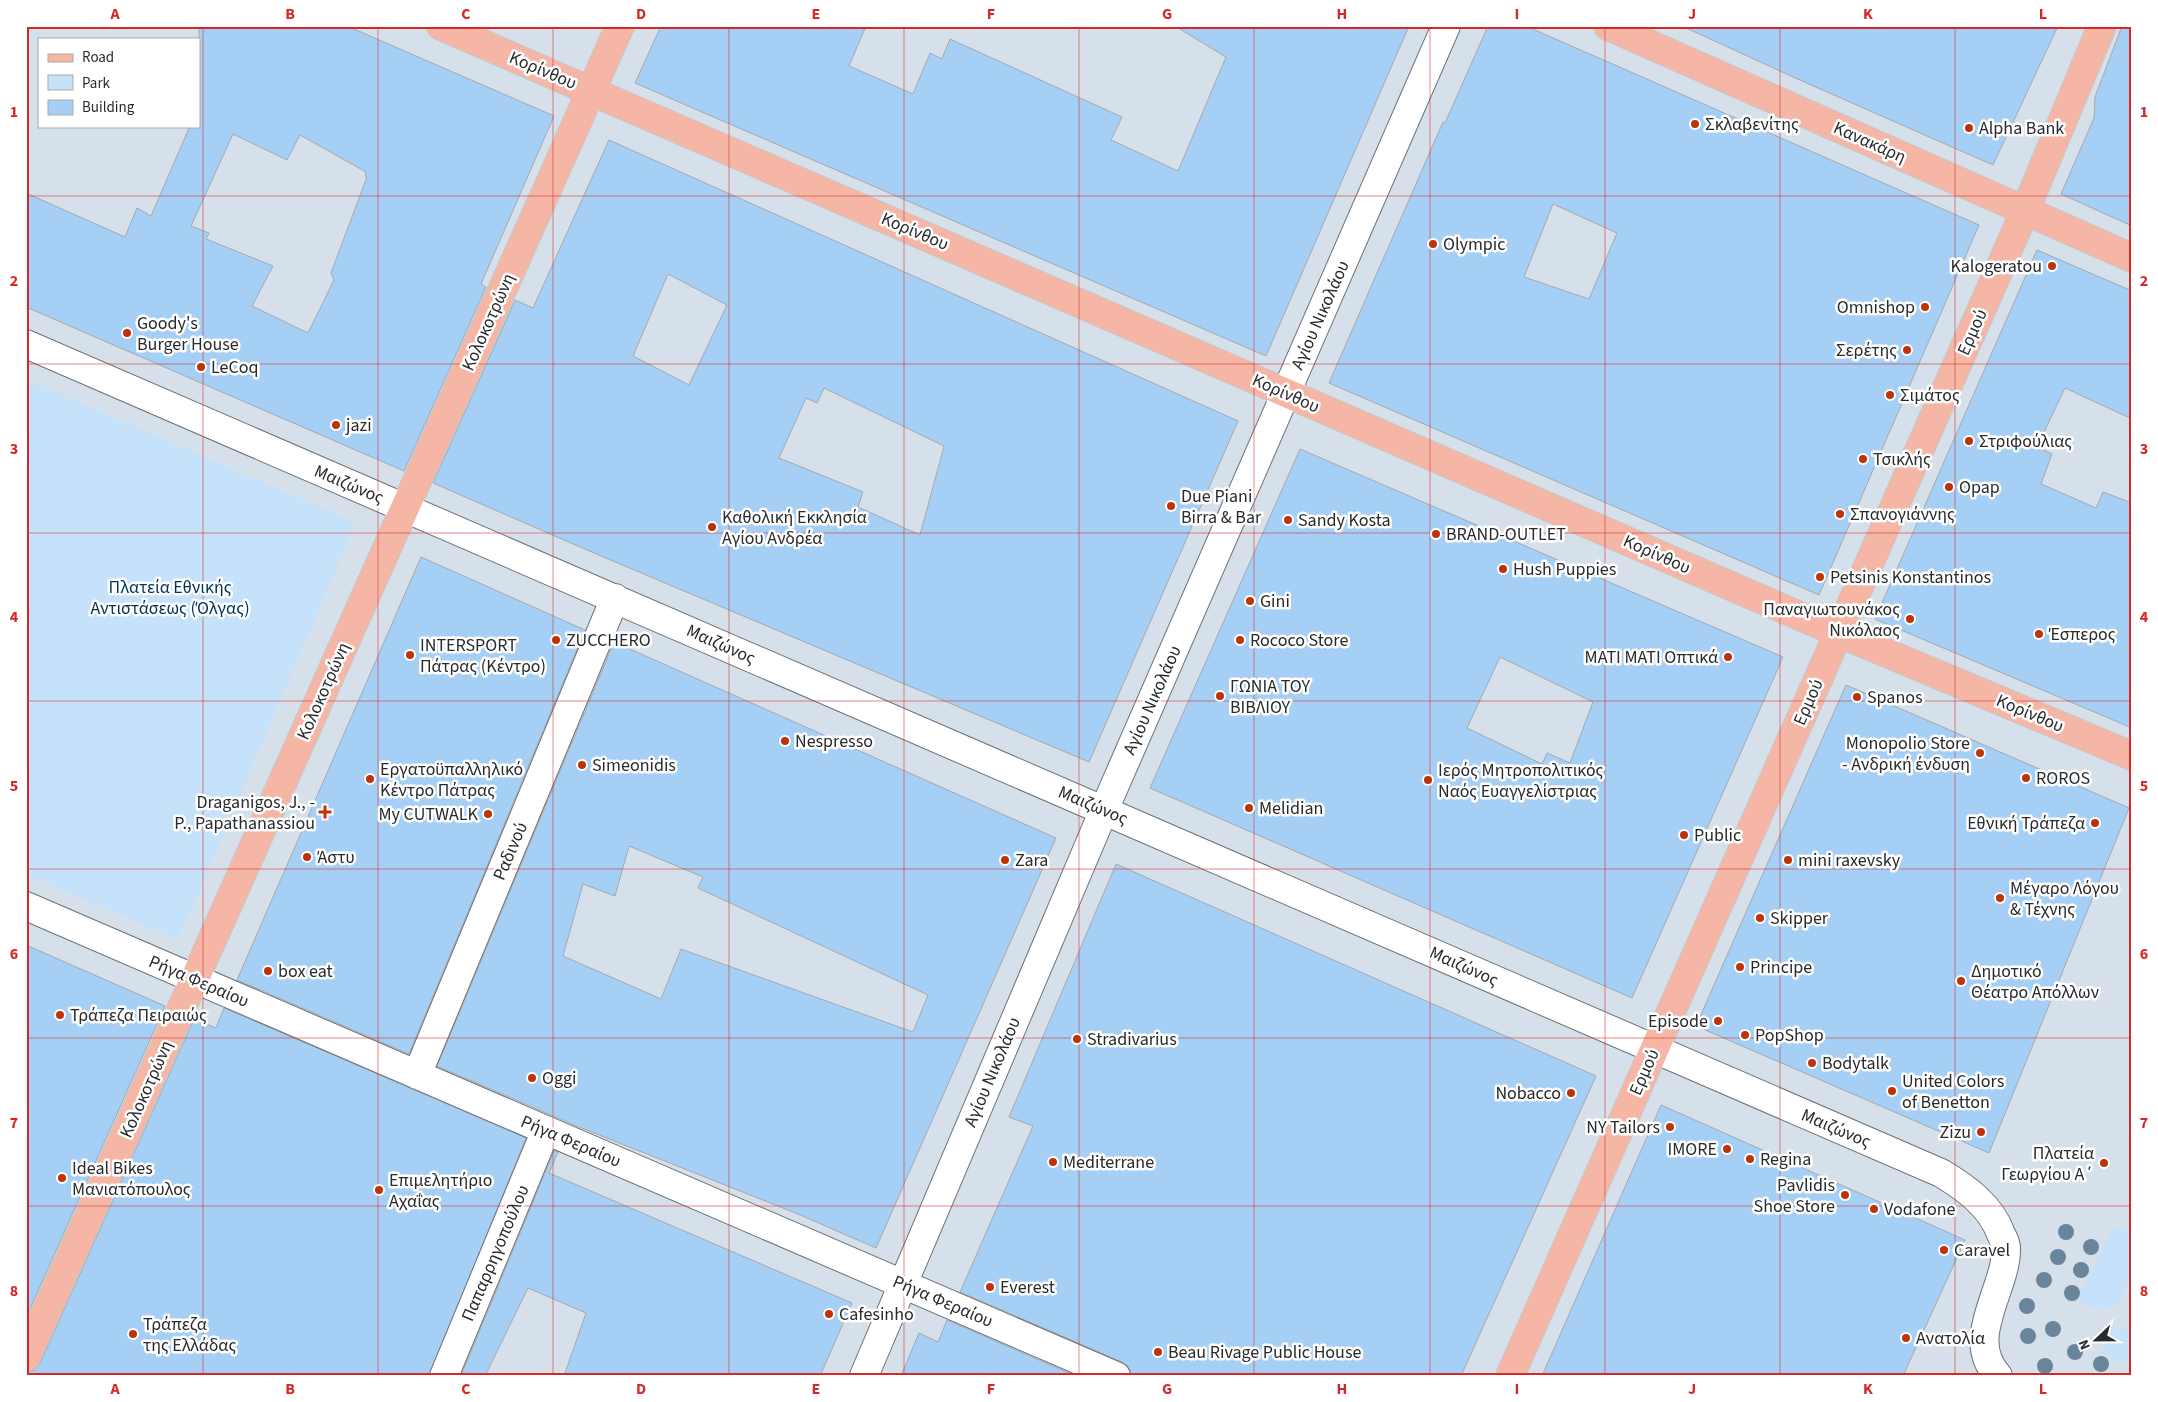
<svg xmlns="http://www.w3.org/2000/svg" width="2158" height="1402" font-family="'Source Sans 3',sans-serif">
<rect width="100%" height="100%" fill="#e6ebf0"/>
<path fill="#d5e0eb" fill-rule="evenodd" d="M26,26H2132V1376H26ZM39,39H199V126H39Z"/>
<path fill="#c6e1fa" d="M26,379L356,523L178,940L26,874V627L29,615L26,608Z
M2114,1226L2132,1233V1272L2119,1303L2101,1311L2077,1301Z
M2128,1325L2132,1327L2131,1365L2100,1351L2111,1332Z"/>
<path fill="#a6cff5" stroke="#a4a9ae" fill-rule="evenodd" d="M199,26H347L554,116L481,284L486,287L404,471L26,307V193L125,237L137,208L151,216L190,126H199ZM233,134L287,160L300,135L366,172L365,176L367,177L331,273L334,280L308,333L252,306L273,266L206,239L209,233L191,226Z
M661,26H866L849,66L913,94L930,53L942,59L950,39L1122,117L1111,140L1178,171L1226,57L1175,26H1409L1266,356L635,83Z
M1488,26H1526L1979,225L1819,595L1329,383L1443,122L1445,123ZM1553,204L1617,233L1589,299L1524,277Z
M1682,26H2058L1993,165L1793,77Z
M2122,26H2132V226L2061,194L2094,118L2095,97Z
M609,140L1238,421L1089,762L594,553L433,483L515,300L533,308ZM668,274L727,305L689,385L633,356ZM824,388L944,446L920,535L858,507L863,492L779,458L806,398L817,403Z
M2037,250L2132,291V419L2065,388L2037,447L2052,454L2041,484L2096,508L2103,492L2132,503V728L1875,619Z
M1300,449L1783,657L1632,998L1150,788ZM1500,657L1593,702L1570,763L1547,753L1542,764L1467,728Z
M421,557L585,630L409,1054L237,980Z
M614,642L1056,838L876,1248L798,1214L579,1127L437,1066ZM629,846L703,877L698,888L928,995L913,1032L681,949L661,999L563,956L583,884L615,896Z
M1846,685L2129,808L1989,1153L1696,1026Z
M1116,864L1596,1076L1461,1376H1131L1129,1367L1122,1362L960,1292L1033,1126L1009,1117Z
M26,945L165,1006L26,1318Z
M224,1008L526,1138L429,1376H26V1372L35,1370L40,1363L194,1019L216,1028Z
M1661,1105L1965,1240L1903,1376H1542Z
M554,1151L558,1152L549,1173L852,1303L820,1376H564L586,1313L528,1288L485,1376H461Z
M947,1320L1076,1376H901L919,1333L938,1342Z"/>
<g fill="none" stroke-linecap="round" stroke-linejoin="round">
<defs>
<path id="minor" d="M26,344L1941,1173C1966,1188 1991,1206 2001,1234C2003,1238 2006,1243 2006,1248C2007,1289 1963,1338 1998,1376
M26,906L1116,1376
M417,1075L615,598
M444,1376L546,1130
M864,1376L1104,810L1446,26"/>
<path id="major" d="M441,26L1839,633L2132,756
M1608,26L2132,258
M26,1357L620,26
M1510,1376L2025,211L2102,26"/>
</defs>
<use href="#minor" stroke="#6d7276" stroke-width="30"/>
<use href="#major" stroke="#c7c8c8" stroke-width="30"/>
<use href="#minor" stroke="#fff" stroke-width="28"/>
<use href="#major" stroke="#f5b6a6" stroke-width="28"/>
</g>
<g fill="#68859b">
<circle cx="2066" cy="1232" r="8"/>
<circle cx="2091" cy="1247" r="8"/>
<circle cx="2058" cy="1257" r="8"/>
<circle cx="2081" cy="1270" r="8"/>
<circle cx="2044" cy="1280" r="8"/>
<circle cx="2072" cy="1293" r="8"/>
<circle cx="2027" cy="1306" r="8"/>
<circle cx="2053" cy="1329" r="8"/>
<circle cx="2028" cy="1336" r="8"/>
<circle cx="2075" cy="1352" r="8"/>
<circle cx="2101" cy="1364" r="8"/>
<circle cx="2045" cy="1366" r="8"/>
</g>
<path fill="none" stroke="#d62828" stroke-width="1" stroke-opacity="0.55" d="M203,26V1376M378,26V1376M553,26V1376M729,26V1376M904,26V1376M1079,26V1376M1254,26V1376M1430,26V1376M1605,26V1376M1780,26V1376M1955,26V1376M26,196H2132M26,364H2132M26,533H2132M26,701H2132M26,869H2132M26,1038H2132M26,1206H2132"/>
<g fill="#bc3307" stroke="#fff" stroke-width="2">
<circle cx="1695" cy="124" r="5"/>
<circle cx="1969" cy="128" r="5"/>
<circle cx="1433" cy="244" r="5"/>
<circle cx="2052" cy="266" r="5"/>
<circle cx="1925" cy="307" r="5"/>
<circle cx="127" cy="333" r="5"/>
<circle cx="1907" cy="350" r="5"/>
<circle cx="201" cy="367" r="5"/>
<circle cx="1890" cy="395" r="5"/>
<circle cx="336" cy="425" r="5"/>
<circle cx="1969" cy="441" r="5"/>
<circle cx="1863" cy="459" r="5"/>
<circle cx="1949" cy="487" r="5"/>
<circle cx="1171" cy="506" r="5"/>
<circle cx="1840" cy="514" r="5"/>
<circle cx="1288" cy="520" r="5"/>
<circle cx="712" cy="527" r="5"/>
<circle cx="1436" cy="534" r="5"/>
<circle cx="1503" cy="569" r="5"/>
<circle cx="1820" cy="577" r="5"/>
<circle cx="1250" cy="601" r="5"/>
<circle cx="1910" cy="619" r="5"/>
<circle cx="2039" cy="634" r="5"/>
<circle cx="556" cy="640" r="5"/>
<circle cx="1240" cy="640" r="5"/>
<circle cx="410" cy="655" r="5"/>
<circle cx="1728" cy="657" r="5"/>
<circle cx="1220" cy="696" r="5"/>
<circle cx="1857" cy="697" r="5"/>
<circle cx="785" cy="741" r="5"/>
<circle cx="1980" cy="753" r="5"/>
<circle cx="582" cy="765" r="5"/>
<circle cx="2026" cy="778" r="5"/>
<circle cx="370" cy="779" r="5"/>
<circle cx="1428" cy="780" r="5"/>
<circle cx="1249" cy="808" r="5"/>
<path d="M322.5 804.5h5v5h5v5h-5v5h-5v-5h-5v-5h5z"/>
<circle cx="488" cy="814" r="5"/>
<circle cx="2095" cy="823" r="5"/>
<circle cx="1684" cy="835" r="5"/>
<circle cx="307" cy="857" r="5"/>
<circle cx="1005" cy="860" r="5"/>
<circle cx="1788" cy="860" r="5"/>
<circle cx="2000" cy="898" r="5"/>
<circle cx="1760" cy="918" r="5"/>
<circle cx="1740" cy="967" r="5"/>
<circle cx="268" cy="971" r="5"/>
<circle cx="1961" cy="981" r="5"/>
<circle cx="60" cy="1015" r="5"/>
<circle cx="1718" cy="1021" r="5"/>
<circle cx="1745" cy="1035" r="5"/>
<circle cx="1077" cy="1039" r="5"/>
<circle cx="1812" cy="1063" r="5"/>
<circle cx="532" cy="1078" r="5"/>
<circle cx="1892" cy="1091" r="5"/>
<circle cx="1571" cy="1093" r="5"/>
<circle cx="1670" cy="1127" r="5"/>
<circle cx="1981" cy="1132" r="5"/>
<circle cx="1727" cy="1149" r="5"/>
<circle cx="1750" cy="1159" r="5"/>
<circle cx="1053" cy="1162" r="5"/>
<circle cx="2104" cy="1163" r="5"/>
<circle cx="62" cy="1178" r="5"/>
<circle cx="379" cy="1190" r="5"/>
<circle cx="1845" cy="1195" r="5"/>
<circle cx="1874" cy="1209" r="5"/>
<circle cx="1944" cy="1250" r="5"/>
<circle cx="990" cy="1287" r="5"/>
<circle cx="829" cy="1314" r="5"/>
<circle cx="133" cy="1334" r="5"/>
<circle cx="1906" cy="1338" r="5"/>
<circle cx="1158" cy="1352" r="5"/>
</g>
<g text-anchor="middle" stroke-width="5" stroke-linejoin="round" paint-order="stroke">
<g font-size="18" fill="#282a2c" stroke="#fff">
<text transform="translate(543 70) rotate(23)" y="6">Κορίνθου</text>
<text transform="translate(1870 142) rotate(24)" y="6">Κανακάρη</text>
<text transform="translate(915 231) rotate(23)" y="6">Κορίνθου</text>
<text transform="translate(1320 315) rotate(-66)" y="6">Αγίου Νικολάου</text>
<text transform="translate(488 322) rotate(-66)" y="6">Κολοκοτρώνη</text>
<text transform="translate(1972 332) rotate(-66)" y="6">Ερμού</text>
<text transform="translate(1286 393) rotate(24)" y="6">Κορίνθου</text>
<text transform="translate(349 484) rotate(23)" y="6">Μαιζώνος</text>
<text transform="translate(1657 554) rotate(24)" y="6">Κορίνθου</text>
<text transform="translate(721 644) rotate(24)" y="6">Μαιζώνος</text>
<text transform="translate(323 691) rotate(-66)" y="6">Κολοκοτρώνη</text>
<text transform="translate(1152 700) rotate(-66)" y="6">Αγίου Νικολάου</text>
<text transform="translate(1808 702) rotate(-66)" y="6">Ερμού</text>
<text transform="translate(2030 713) rotate(23)" y="6">Κορίνθου</text>
<text transform="translate(1093 805) rotate(23)" y="6">Μαιζώνος</text>
<text transform="translate(510 851) rotate(-67)" y="6">Ραδινού</text>
<text transform="translate(1464 966) rotate(24)" y="6">Μαιζώνος</text>
<text transform="translate(199 981) rotate(23)" y="6">Ρήγα Φεραίου</text>
<text transform="translate(992 1072) rotate(-67)" y="6">Αγίου Νικολάου</text>
<text transform="translate(1644 1072) rotate(-66)" y="6">Ερμού</text>
<text transform="translate(146 1089) rotate(-66)" y="6">Κολοκοτρώνη</text>
<text transform="translate(1836 1128) rotate(23)" y="6">Μαιζώνος</text>
<text transform="translate(571 1141) rotate(23)" y="6">Ρήγα Φεραίου</text>
<text transform="translate(495 1253) rotate(-67)" y="6">Παπαρρηγοπούλου</text>
<text transform="translate(943 1301) rotate(23)" y="6">Ρήγα Φεραίου</text>
</g>
<g font-size="18" fill="#282a2c" stroke="#fff" text-anchor="start">
<text x="1705" y="130">Σκλαβενίτης</text>
<text x="1979" y="134">Alpha Bank</text>
<text x="1443" y="250">Olympic</text>
<text x="2042" y="272" text-anchor="end">Kalogeratou</text>
<text x="1915" y="313" text-anchor="end">Omnishop</text>
<text x="137" y="329">Goody's<tspan x="137" dy="21">Burger House</tspan></text>
<text x="1897" y="356" text-anchor="end">Σερέτης</text>
<text x="211" y="373">LeCoq</text>
<text x="1900" y="401">Σιμάτος</text>
<text x="346" y="431">jazi</text>
<text x="1979" y="447">Στριφούλιας</text>
<text x="1873" y="465">Τσικλής</text>
<text x="1959" y="493">Opap</text>
<text x="1181" y="502">Due Piani<tspan x="1181" dy="21">Birra &amp; Bar</tspan></text>
<text x="1850" y="520">Σπανογιάννης</text>
<text x="722" y="523">Καθολική Εκκλησία<tspan x="722" dy="21">Αγίου Ανδρέα</tspan></text>
<text x="1298" y="526">Sandy Kosta</text>
<text x="1446" y="540">BRAND-OUTLET</text>
<text x="1513" y="575">Hush Puppies</text>
<text x="1830" y="583">Petsinis Konstantinos</text>
<text x="1260" y="607">Gini</text>
<text x="1900" y="615" text-anchor="end">Παναγιωτουνάκος<tspan x="1900" dy="21">Νικόλαος</tspan></text>
<text x="2049" y="640">Έσπερος</text>
<text x="566" y="646">ZUCCHERO</text>
<text x="1250" y="646">Rococo Store</text>
<text x="420" y="651">INTERSPORT<tspan x="420" dy="21">Πάτρας (Κέντρο)</tspan></text>
<text x="1718" y="663" text-anchor="end">MATI MATI Οπτικά</text>
<text x="1230" y="692">ΓΩΝΙΑ ΤΟΥ<tspan x="1230" dy="21">ΒΙΒΛΙΟΥ</tspan></text>
<text x="1867" y="703">Spanos</text>
<text x="795" y="747">Nespresso</text>
<text x="1970" y="749" text-anchor="end">Monopolio Store<tspan x="1970" dy="21">- Ανδρική ένδυση</tspan></text>
<text x="592" y="771">Simeonidis</text>
<text x="380" y="775">Εργατοϋπαλληλικό<tspan x="380" dy="21">Κέντρο Πάτρας</tspan></text>
<text x="1438" y="776">Ιερός Μητροπολιτικός<tspan x="1438" dy="21">Ναός Ευαγγελίστριας</tspan></text>
<text x="2036" y="784">ROROS</text>
<text x="315" y="808" text-anchor="end">Draganigos, J., -<tspan x="315" dy="21">P., Papathanassiou</tspan></text>
<text x="1259" y="814">Melidian</text>
<text x="478" y="820" text-anchor="end">My CUTWALK</text>
<text x="2085" y="829" text-anchor="end">Εθνική Τράπεζα</text>
<text x="1694" y="841">Public</text>
<text x="317" y="863">Άστυ</text>
<text x="1015" y="866">Zara</text>
<text x="1798" y="866">mini raxevsky</text>
<text x="2010" y="894">Μέγαρο Λόγου<tspan x="2010" dy="21">&amp; Τέχνης</tspan></text>
<text x="1770" y="924">Skipper</text>
<text x="1750" y="973">Principe</text>
<text x="278" y="977">box eat</text>
<text x="1971" y="977">Δημοτικό<tspan x="1971" dy="21">Θέατρο Απόλλων</tspan></text>
<text x="70" y="1021">Τράπεζα Πειραιώς</text>
<text x="1708" y="1027" text-anchor="end">Episode</text>
<text x="1755" y="1041">PopShop</text>
<text x="1087" y="1045">Stradivarius</text>
<text x="1822" y="1069">Bodytalk</text>
<text x="542" y="1084">Oggi</text>
<text x="1902" y="1087">United Colors<tspan x="1902" dy="21">of Benetton</tspan></text>
<text x="1561" y="1099" text-anchor="end">Nobacco</text>
<text x="1660" y="1133" text-anchor="end">NY Tailors</text>
<text x="1971" y="1138" text-anchor="end">Zizu</text>
<text x="1717" y="1155" text-anchor="end">IMORE</text>
<text x="2094" y="1159" text-anchor="end">Πλατεία<tspan x="2094" dy="21">Γεωργίου Α΄</tspan></text>
<text x="1760" y="1165">Regina</text>
<text x="1063" y="1168">Mediterrane</text>
<text x="72" y="1174">Ideal Bikes<tspan x="72" dy="21">Μανιατόπουλος</tspan></text>
<text x="389" y="1186">Επιμελητήριο<tspan x="389" dy="21">Αχαΐας</tspan></text>
<text x="1835" y="1191" text-anchor="end">Pavlidis<tspan x="1835" dy="21">Shoe Store</tspan></text>
<text x="1884" y="1215">Vodafone</text>
<text x="1954" y="1256">Caravel</text>
<text x="1000" y="1293">Everest</text>
<text x="839" y="1320">Cafesinho</text>
<text x="143" y="1330">Τράπεζα<tspan x="143" dy="21">της Ελλάδας</tspan></text>
<text x="1916" y="1344">Ανατολία</text>
<text x="1168" y="1358">Beau Rivage Public House</text>
</g>
<g font-size="18" fill="#013255" stroke="#fff">
<text x="170" y="593">Πλατεία Εθνικής<tspan x="170" dy="21">Αντιστάσεως (Όλγας)</tspan></text>
</g>
</g>
<rect width="2158" height="1402" fill="none" stroke="#ffffff" stroke-width="55"/>
<rect x="38" y="38" width="162" height="90" fill="#ffffff" stroke="#a9aaab"/>
<rect x="48" y="54" width="25" height="8" fill="#f5b6a6" stroke="#a9aaab"/>
<text x="82" y="62" font-size="15" fill="#282a2c">Road</text>
<rect x="48" y="75" width="25" height="15" fill="#c6e1fa" stroke="#a9aaab"/>
<text x="82" y="88" font-size="15" fill="#282a2c">Park</text>
<rect x="48" y="100" width="25" height="15" fill="#a6cff5" stroke="#a9aaab"/>
<text x="82" y="112" font-size="15" fill="#282a2c">Building</text>
<g transform="translate(2096 1340) rotate(248)" stroke="#ffffff" stroke-width="4" paint-order="stroke">
<path d="M0-4L9 19L0 12L-9 19Z" fill="#282a2c"/>
<text y="-8" font-size="14" font-weight="bold" text-anchor="middle" fill="#282a2c">N</text>
</g>
<rect x="28" y="28" width="2102" height="1346" fill="none" stroke="#d62828" stroke-width="2"/>
<g font-size="16" text-anchor="middle" font-weight="bold" fill="#d62828">
<text x="115" y="19">A</text>
<text x="290" y="19">B</text>
<text x="466" y="19">C</text>
<text x="641" y="19">D</text>
<text x="816" y="19">E</text>
<text x="991" y="19">F</text>
<text x="1167" y="19">G</text>
<text x="1342" y="19">H</text>
<text x="1517" y="19">I</text>
<text x="1692" y="19">J</text>
<text x="1868" y="19">K</text>
<text x="2043" y="19">L</text>
<text x="14" y="117">1</text>
<text x="2144" y="117">1</text>
<text x="14" y="286">2</text>
<text x="2144" y="286">2</text>
<text x="14" y="454">3</text>
<text x="2144" y="454">3</text>
<text x="14" y="622">4</text>
<text x="2144" y="622">4</text>
<text x="14" y="791">5</text>
<text x="2144" y="791">5</text>
<text x="14" y="959">6</text>
<text x="2144" y="959">6</text>
<text x="14" y="1128">7</text>
<text x="2144" y="1128">7</text>
<text x="14" y="1296">8</text>
<text x="2144" y="1296">8</text>
<text x="115" y="1394">A</text>
<text x="290" y="1394">B</text>
<text x="466" y="1394">C</text>
<text x="641" y="1394">D</text>
<text x="816" y="1394">E</text>
<text x="991" y="1394">F</text>
<text x="1167" y="1394">G</text>
<text x="1342" y="1394">H</text>
<text x="1517" y="1394">I</text>
<text x="1692" y="1394">J</text>
<text x="1868" y="1394">K</text>
<text x="2043" y="1394">L</text>
</g>
</svg>
